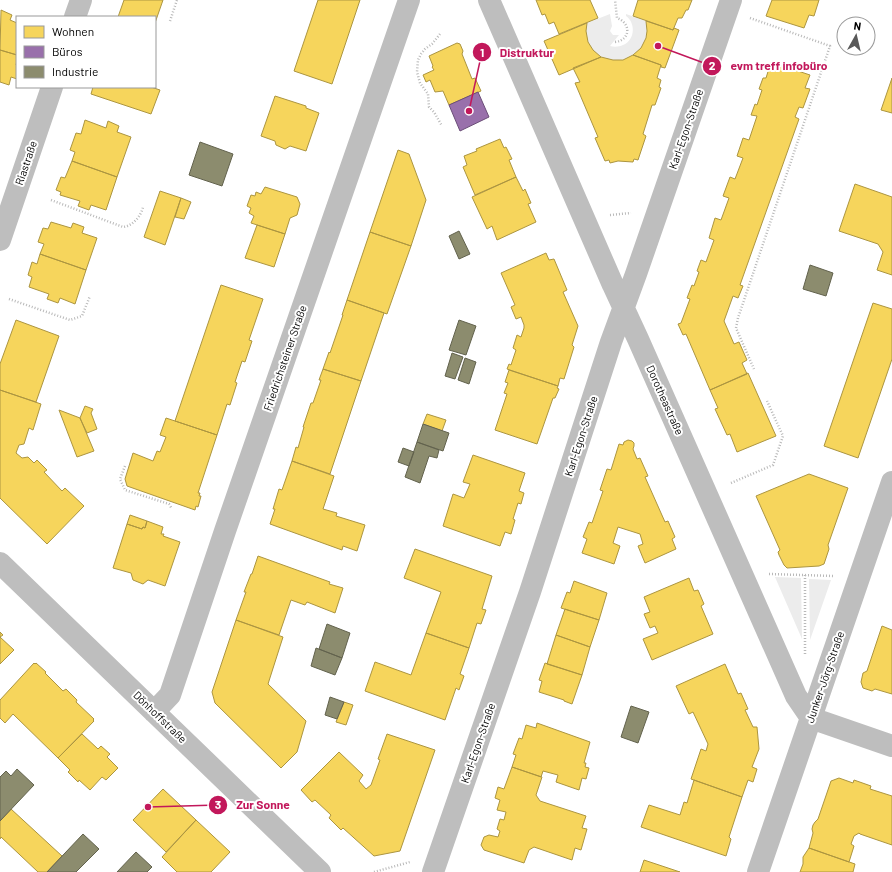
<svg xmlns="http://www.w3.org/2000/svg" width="892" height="872" font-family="Barlow,sans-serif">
<rect width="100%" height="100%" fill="#fff"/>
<path fill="#ececec" d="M610,14L612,26L610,31L613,35H619L610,46C614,47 619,47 623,45C635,40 636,23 626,16V14L646,21C646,26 647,31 646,36C639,74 577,65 587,23Z
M775,577L801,578L802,639Z
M809,579L831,580L810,640Z"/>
<path fill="#f6d55c" stroke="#ac9540" d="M124,0H163L155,23V17H118Z
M318,0H360L332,84L294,71Z
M536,0H590L598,18L559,34L554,22L549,24L545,14L542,15Z
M638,0H692L688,10H686L682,18H678L673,30L633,16Z
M772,0H819L814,16L809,15L804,28L766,16Z
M1,10L12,15L10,20L17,23V55L0,50Z
M646,21L673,30L674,28L679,30L665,68L661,67V65L633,55L641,48L646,38L647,31Z
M587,23L586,31L588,42L593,50L601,57L559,75L544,41Z
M457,43L460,44L463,51L462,54L472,79L475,78L481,91L449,105L443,91L435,92L430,80L426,82L423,75L434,70L432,67L433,66L429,56Z
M0,50L17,55V61L16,65H17V79L11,77L9,85L0,82Z
M633,55L661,65L657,78L661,80L659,87L661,88L655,105H652L643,134L646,136L638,160L634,159L633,162L618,161L610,163L609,160L605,161L595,138L598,137L575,83L580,82L573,68L601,57L613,60H623Z
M771,62L810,75L805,88L810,89L803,108L799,107L795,117L799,119L740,285L743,286L738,298L733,296L724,321L734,344L739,342L747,360L742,363L747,374L710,390L686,334L683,335L678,324L681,323L690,299L687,298L692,285L694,286L699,272L697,271L701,260L706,262L714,240L709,238L715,218L721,220L729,198L723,196L730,177L735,179L743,158L737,156L743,138L749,140L757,116L751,115L755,104L757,105L762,90L759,89L763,78H766Z
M892,78V113L881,110Z
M93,87H151L160,90L151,114L91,94Z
M275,96L306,106V108L319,113L306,151L290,146L285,149L276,145L275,141L261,136Z
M85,120L106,128L108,121L119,126L117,132L131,137L117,177L72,161L75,152L70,150L76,133L81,134Z
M500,139L504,148L506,147L512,159L509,160L516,177L475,195L463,167L467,165L464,156L477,151L476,149Z
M398,150L409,154L426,200L411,246L370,232Z
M72,161L117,177L106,210L91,205L89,210L78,206L80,201L60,195L61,192L56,190L61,177L65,178Z
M516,177L523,191L525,189L531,203L528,204L536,222L497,240L492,226L487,229L472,197Z
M855,184L892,197V275L877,270L883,252L878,244L839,231Z
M265,187L297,197L300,204L297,215L290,218L285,234L251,223L254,216L249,213L251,208L247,206L251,195L255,196L256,192L261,194Z
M160,191L181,198L165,245L144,237Z
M181,198L191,202L184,219L175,217Z
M51,222L71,228L73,223L84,227L82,233L97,238L86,270L40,254L44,244L38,242L43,228L48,229Z
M257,225L285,234L274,267L245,258Z
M370,232L411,246L387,314L347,300Z
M546,253L549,260L554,259L567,290L563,292L578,326L572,345L574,347L564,379L560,378L558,386L507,369L509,364L511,365L516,350L513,348L517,335L521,337L524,328V325L521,317L516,319L511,307L515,305L501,273Z
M40,254L86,270L75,304L60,298L58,303L47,299L49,294L29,287L32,277L28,275L32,262L37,264Z
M221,285L263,299L249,340L252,341L245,362L242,361L235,382L237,383L230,405L227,404L217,435L175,421Z
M347,300L384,313L361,381L323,369L329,352L330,353L343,315H342Z
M873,303L892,309V359L858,458L824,446Z
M16,320L59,336L36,402L0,390V364Z
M323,369L361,381L330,474L292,461L296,447L298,448L304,427H303L311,403H313L321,380H319Z
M509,370L558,386L557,388L559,389L555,398H553L537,444L495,430L507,394L504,393L508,383L505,382Z
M748,373L776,436L737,452L730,434L727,435L715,409L718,408L710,390Z
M0,390L41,404L33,430L29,428L24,444L19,445L16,453L22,458L28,457L34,463L37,460L47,470L44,472L62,491L65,488L84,506L47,544L0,498Z
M85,406L93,409L91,413L97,429L87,433L80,418Z
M59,410L80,418L94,451L77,457Z
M427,414L446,420L442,431L423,424Z
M166,418L217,435L198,493H200L199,496H201L198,507L196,506L195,510L127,486L125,479L133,453L153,461L157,451L160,452L166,437L160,435Z
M628,440L632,441L634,443V446L633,449L637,459L640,458L648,476L645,477L665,522L668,521L675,537L672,539L676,549L645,563L638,546L643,544L640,534L618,527L613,543L620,546L614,564L582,553L587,539L583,537L589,522L592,523L603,491L600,490L607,469L611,470L619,444L623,445L624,442Z
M473,455L525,473L519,491L524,493L521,504L518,503L513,519L515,520L511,534L505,532L500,546L443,526L453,494L464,498L470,484L463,482Z
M292,461L334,476L323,509L337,513L336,516L365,525L357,551L343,546L342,550L270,524L275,509H273L279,489L282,490Z
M809,474L848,488L828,545L829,549L824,564L819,566L787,568L784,565L779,555L778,552L780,550L756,496Z
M130,515L147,521L145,528L143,527L142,529L127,524Z
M147,521L163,527L161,534H164L163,536L180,542L165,586L148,580L143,584L133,580L131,573L113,568L127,524L142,529L143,527L145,528Z
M415,549L492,576L482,609L486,610L481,624L477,623L469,648L426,633L441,592L404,578Z
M258,556L330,582L329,584L343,588L335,613L307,602L305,605L291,600L279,635L236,620L246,592H244L251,574H252Z
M689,578L694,591L698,590L704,604L701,606L713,634L652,660L643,639L658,633L655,626L650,628L644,614L650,612L644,597Z
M574,581L607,593L599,620L561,608L567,592L570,593Z
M565,609L599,620L590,647L556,635Z
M236,620L283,637L268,684L306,721L297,752L281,768L215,703L212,692Z
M882,626L892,630V694L875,689L872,691L863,688L861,682L863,673L867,671Z
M0,632L3,635L0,637L14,650L0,664Z
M426,633L469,648L460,674L464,676L459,690L456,688L445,720L365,691L375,662L411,675Z
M556,635L590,647L582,675L547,664Z
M34,663L35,664L36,663L46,672L45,673L63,691L66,689L77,700L76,702L94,719L93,720L94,721L58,758L13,714L5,723L0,718V700Z
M545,663L582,675L572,704L564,701V700L539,692L542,681L539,680Z
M725,664L738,694L741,693L748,709L745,710L753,727H757L759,749L752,767L757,769L753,782L748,780L742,797L691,779L701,749L706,751L708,744L693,712L689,714L676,686Z
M344,702L353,705L346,725L336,722Z
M537,723L590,742L584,763H586L585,767L589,768L586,779L582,778L579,790L556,782L558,775L543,771L541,777L512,767L516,755L513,754L519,738L522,739L526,725L536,728Z
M82,734L98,749L101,746L110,754L107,757L118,768L106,780L102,777L90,790L79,780L78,782L68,772L70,770L58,758Z
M387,734L435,750L400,851L374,856L343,828L341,830L329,818L331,815L315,800L312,802L301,790L339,752L363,775L359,781L366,789L371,785L380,760L378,759Z
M512,767L542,777L536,795L540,801L586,816L582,828L587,829L581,850L575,848L572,860L534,847L529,850L524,863L484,850L481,845L484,837L489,835L498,837L500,831L497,829L500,819L504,820L506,812L497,810L500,800L495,798L498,787L504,789Z
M839,778L853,783L854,780L871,786L870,789L892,796V845L860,834L859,833L854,836L851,844L854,846L849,862L809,848L813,833L812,829L813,825L815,822L818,819L831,781Z
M694,780L742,797L729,837L731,839L726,856L641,827L649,805L680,815L684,802L687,803Z
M163,789L196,820L166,852L133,820Z
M11,809L62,856L47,872H38L1,837L0,839V821Z
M196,820L230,852L211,872H177L162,857Z
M809,848L855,864L853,872H800L803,864V857Z
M644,860L680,872H640Z"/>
<path fill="#9970ab" stroke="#6b4e78" d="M478,92L489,117L460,131L449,105Z"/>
<path fill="#8c8c6e" stroke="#62624d" d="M200,142L233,154L222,186L189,175Z
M459,231L470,254L459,259L449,236Z
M810,265L833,273L826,296L803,289Z
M459,320L476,326L466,355L449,350Z
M452,353L463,357L455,379L445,376Z
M465,358L476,362L469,384L458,380Z
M423,424L449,433L443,451L417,442Z
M417,442L439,450L437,458L429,456L420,483L405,477Z
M403,448L414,452L409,466L398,462Z
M327,624L350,633L342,658L319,649Z
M316,648L342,658L335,675L311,666Z
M330,697L344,702L337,719L325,715Z
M631,706L649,712L638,743L621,737Z
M17,769L34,785L0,821V777L6,771L11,776Z
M83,834L99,849L76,872H47Z
M136,852L152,867L147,872H117Z"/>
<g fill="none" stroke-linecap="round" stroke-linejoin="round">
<path stroke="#b9b9b9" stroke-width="2.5" stroke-dasharray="1 2" stroke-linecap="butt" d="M750,18L830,46L738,318L736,328L754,369
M170,21L177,0
M440,34L432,44L425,49L421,54L418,60L417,72L420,83L428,94L429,107L434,112L442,126
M615,42C631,40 631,23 617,18L615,0
M51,200L123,227C133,226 141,216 143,207
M610,215L631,213
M9,299L70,320L82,316L90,296
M125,466L120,479L125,490L169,504L172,509
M731,483L773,465L783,436L767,401
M769,574L834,576
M805,654V575
M374,872L410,862"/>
<path stroke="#bebebe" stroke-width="22" d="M489,0L613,285L638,339L796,696L811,718L892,746
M75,17L81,0
M0,240L52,87
M0,563L320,872
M154,712L170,695L225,531L409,0
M433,872L530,592L611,342L636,274L731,0
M758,872L892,482"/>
</g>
<g text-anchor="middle" stroke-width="4" stroke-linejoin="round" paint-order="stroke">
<g font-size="11" fill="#000" stroke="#fff">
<text transform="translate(686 129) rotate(-71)" y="4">Karl-Egon-Straße</text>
<text transform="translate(26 163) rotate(-71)" y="4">Riastraße</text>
<text transform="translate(285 358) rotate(-71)" y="4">Friedrichsteiner Straße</text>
<text transform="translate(665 400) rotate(66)" y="4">Dorotheastraße</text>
<text transform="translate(581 436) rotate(-72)" y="4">Karl-Egon-Straße</text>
<text transform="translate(825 677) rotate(-71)" y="4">Junker-Jörg-Straße</text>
<text transform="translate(160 717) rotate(44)" y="4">Dönhoffstraße</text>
<text transform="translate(478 743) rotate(-71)" y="4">Karl-Egon-Straße</text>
</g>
</g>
<path fill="none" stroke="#c2185b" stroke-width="1.5" d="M469 111L482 52M658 46L712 66M148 807L218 805"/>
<g fill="#c2185b" stroke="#fff" stroke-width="1.5">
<circle cx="469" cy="111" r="4"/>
<circle cx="658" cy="46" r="4"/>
<circle cx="148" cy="807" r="4"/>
<circle cx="482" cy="52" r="10"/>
<circle cx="712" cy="66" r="10"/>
<circle cx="218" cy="805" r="10"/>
</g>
<g font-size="12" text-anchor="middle" font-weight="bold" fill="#fff">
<text x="482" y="57">1</text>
<text x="712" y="70">2</text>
<text x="218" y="809">3</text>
</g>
<g font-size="12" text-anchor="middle" font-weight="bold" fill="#c2185b" stroke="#fff" stroke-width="4" stroke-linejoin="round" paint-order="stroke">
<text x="527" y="57">Distruktur</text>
<text x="779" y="70">evm treff infobüro</text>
<text x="263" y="809">Zur Sonne</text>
</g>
<rect x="16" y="16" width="140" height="72" fill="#ffffff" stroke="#999999"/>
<rect x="24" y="26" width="20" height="12" fill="#f6d55c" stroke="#999999"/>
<text x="52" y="36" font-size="12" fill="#000000">Wohnen</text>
<rect x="24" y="46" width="20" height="12" fill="#9970ab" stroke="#999999"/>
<text x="52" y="56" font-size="12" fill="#000000">Büros</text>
<rect x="24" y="66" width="20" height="12" fill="#8c8c6e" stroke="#999999"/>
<text x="52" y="76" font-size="12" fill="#000000">Industrie</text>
<g transform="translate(856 36) rotate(8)"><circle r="19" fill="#ffffff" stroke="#999999"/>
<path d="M0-3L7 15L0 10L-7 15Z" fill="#595959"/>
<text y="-6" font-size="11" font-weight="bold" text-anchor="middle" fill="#000000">N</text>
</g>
</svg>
